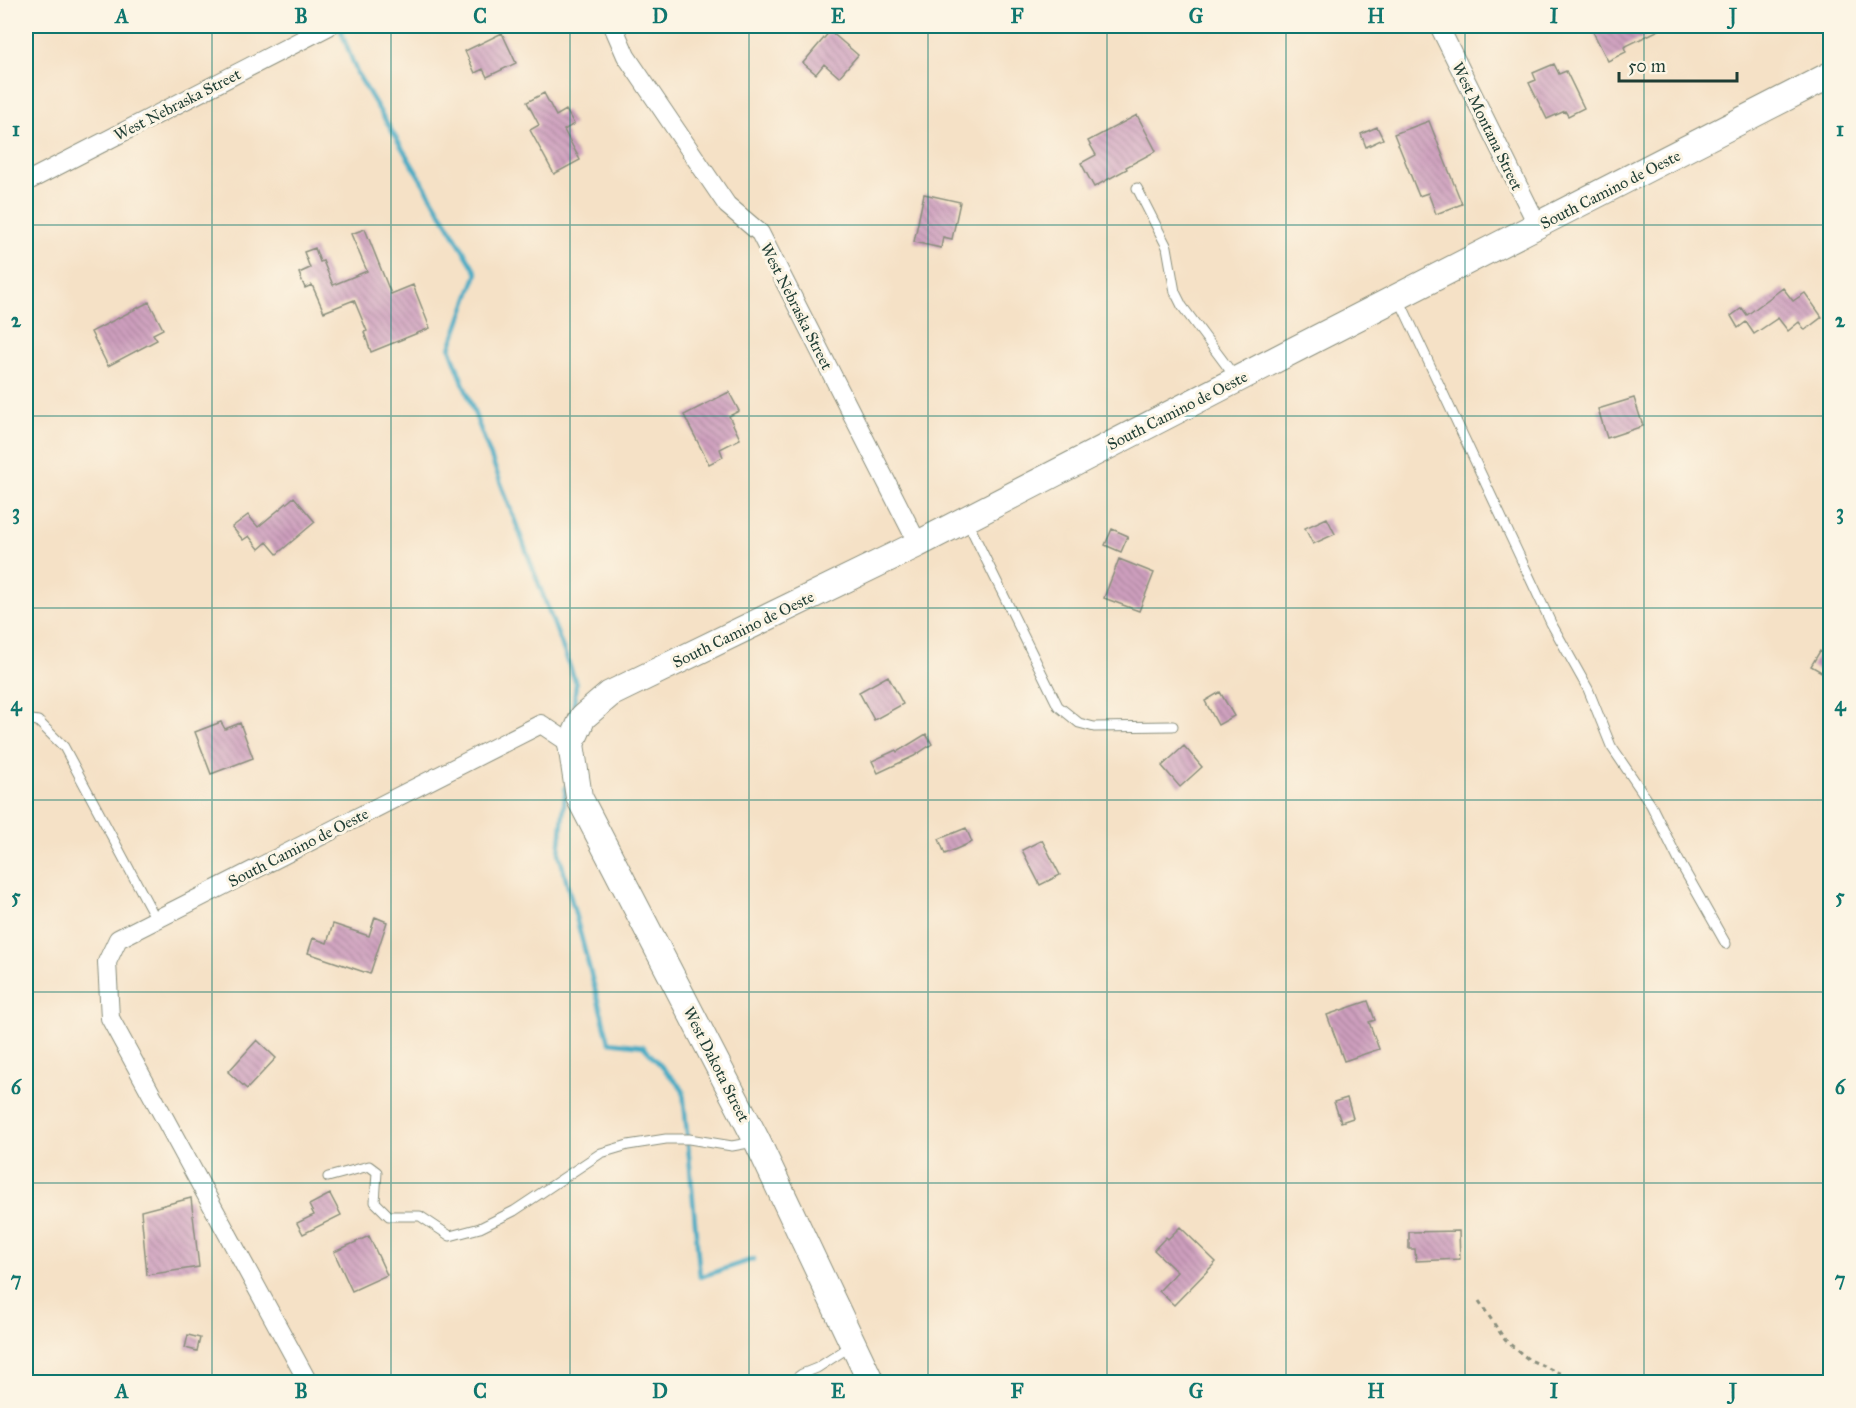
<svg xmlns="http://www.w3.org/2000/svg" width="1856" height="1408" font-family="'IM FELL Great Primer',serif">
<defs>
<pattern id="building-back-hatch" width="6" height="6" patternUnits="userSpaceOnUse" patternTransform="scale(1.5)"><rect width="6" height="6" fill="#ce9fbe"/><path d="M-1 5l2 2M0 0l6 6M5-1l2 2" fill="none" stroke="#a7839b"/></pattern>
</defs>
<rect width="100%" height="100%" fill="#fcf5e5"/>
<filter id="ink" filterUnits="userSpaceOnUse"><feTurbulence type="fractalNoise" baseFrequency=".0167" numOctaves="2"/><feDisplacementMap in="SourceGraphic" scale="12" xChannelSelector="R" yChannelSelector="G"/><feConvolveMatrix kernelMatrix="1 2 1 2 8 2 1 2 1" color-interpolation-filters="sRGB"/></filter>
<filter id="wash" filterUnits="userSpaceOnUse"><feTurbulence type="fractalNoise" baseFrequency=".008" numOctaves="4" result="noise"/><feDisplacementMap in="SourceGraphic" scale="24" xChannelSelector="R" yChannelSelector="G"/><feGaussianBlur stdDeviation="1.35" result="paint"/><feColorMatrix in="noise" values="0 0 0 0 0 0 0 0 0 0 0 0 0 0 0 0 0 1.4 0 .05"/><feComposite in="paint" operator="in"/></filter>
<g filter="url(#wash)">
<rect width="100%" height="100%" fill="#f5e1c6"/>
<g fill="none" stroke-linecap="round" stroke-linejoin="round">
<path stroke="#45aac4" stroke-width="4.5" d="M339,26L357,73L477,273L450,348L576,683L573,712
M566,786L559,853L609,1042L643,1046L683,1090L700,1277L754,1259"/>
</g>
<g id="blocks">
<path fill="url(#building-back-hatch)" d="M1590,26H1667L1624,47L1626,52L1608,61Z
M830,31L858,55L839,77L824,64L816,74L803,63Z
M502,33L516,63L487,77L483,69L475,73L465,51Z
M1554,64L1559,74L1566,71L1584,108L1568,116L1565,111L1547,119L1529,83L1536,80L1533,73Z
M544,93L556,116L566,110L574,124L564,130L580,160L554,174L530,130L539,125L527,102Z
M1137,115L1156,151L1126,167L1127,169L1094,187L1081,163L1096,155L1088,141Z
M1429,121L1462,204L1436,214L1428,193L1419,196L1394,134Z
M1377,127L1383,139L1366,147L1361,134Z
M924,194L960,202L952,239L943,237L941,248L914,242Z
M365,229L391,294L413,285L430,328L371,352L364,332L367,331L354,300L324,312L312,285L305,288L299,273L310,268L304,252L315,248L320,262L323,261L333,285L367,271L351,234Z
M1783,288L1793,301L1805,293L1822,317L1805,330L1799,322L1788,331L1778,318L1754,334L1746,322L1738,328L1731,316L1742,308L1747,315Z
M149,302L163,329L153,334L157,340L108,366L91,332Z
M729,392L739,411L729,416L740,439L720,449L723,457L709,464L684,415Z
M1634,398L1643,426L1607,438L1598,409Z
M294,497L315,522L277,554L267,542L259,549L249,536L243,540L232,527L248,515L258,527Z
M1327,518L1335,534L1313,544L1305,528Z
M1112,529L1128,536L1121,552L1105,545Z
M1119,559L1154,573L1139,611L1104,598Z
M1820,651L1830,658V677L1811,666Z
M888,676L903,704L874,720L859,692Z
M1220,692L1234,716L1218,725L1205,701Z
M221,722L225,729L240,723L253,758L211,774L195,732Z
M926,734L932,744L914,756L878,773L872,761L896,750L897,752Z
M1184,746L1202,767L1180,787L1162,766Z
M966,828L972,842L945,854L939,839Z
M1042,840L1060,875L1040,885L1022,850Z
M375,917L387,922L370,974L308,953L313,938L327,943L333,924L369,936Z
M1368,1001L1375,1020L1369,1022L1379,1049L1344,1061L1327,1015Z
M257,1040L276,1058L247,1089L228,1072Z
M1347,1098L1353,1118L1341,1122L1334,1102Z
M330,1194L341,1215L303,1234L297,1223L314,1215L309,1205Z
M191,1198L199,1267L147,1275L141,1211Z
M1180,1227L1216,1262L1174,1305L1159,1291L1177,1272L1154,1250L1166,1237L1168,1239Z
M1459,1231L1460,1259L1416,1261L1415,1249H1409V1232Z
M369,1236L387,1275L352,1291L334,1252Z
M188,1335L200,1338L197,1351L185,1348Z"/>
</g>
</g>
<g filter="url(#ink)">
<use href="#blocks" fill-opacity="0" stroke="#8a8f7d" stroke-width="1.5"/>
<g fill="none" stroke-linecap="round" stroke-linejoin="round">
<defs>
<path id="lane" d="M1137,188L1167,247L1175,292L1182,306L1235,377
M1399,299L1551,623L1588,689L1611,746L1651,805L1679,861L1726,944
M967,521L1058,706L1079,723L1094,727L1173,726
M26,719L38,721L64,747L156,919
M328,1177L369,1166L377,1172L375,1202L389,1216H420L450,1236L480,1228L514,1211L601,1153L628,1145L666,1139H689L732,1146L754,1142
M791,1382L802,1374L817,1368L851,1346"/>
<path id="street" d="M613,26L626,56L727,205L760,233L918,544
M1439,26L1538,226
M26,182L329,26
M308,1382L110,1018L107,962L118,939L541,724L571,744"/>
<path id="secondary" d="M871,1382L757,1141L579,797L571,744L583,717L610,694L918,544L1296,349L1830,75"/>
</defs>
<use href="#lane" stroke="#8a8f7d" stroke-width="11"/>
<use href="#street" stroke="#8a8f7d" stroke-width="20"/>
<use href="#secondary" stroke="#8a8f7d" stroke-width="28"/>
<path stroke="#8a8f7d" stroke-width="3" stroke-dasharray="4.5 4.5" stroke-linecap="butt" d="M1479,1301L1505,1340L1528,1359L1579,1382"/>
<use href="#lane" stroke="#fff" stroke-width="9"/>
<use href="#street" stroke="#fff" stroke-width="18"/>
<use href="#secondary" stroke="#fff" stroke-width="26"/>
</g>
</g>
<path fill="none" stroke="#0f766e" stroke-width="1.5" stroke-opacity="0.55" d="M212,26V1382M391,26V1382M570,26V1382M749,26V1382M928,26V1382M1107,26V1382M1286,26V1382M1465,26V1382M1644,26V1382M26,225H1830M26,416H1830M26,608H1830M26,800H1830M26,992H1830M26,1183H1830"/>
<g text-anchor="middle" stroke-width="6" stroke-linejoin="round" paint-order="stroke">
<g font-size="16" fill="#1f3d34" stroke="#fcf5e5">
<text transform="translate(177 104) rotate(-27)" y="6">West Nebraska Street</text>
<text transform="translate(1488 126) rotate(64)" y="6">West Montana Street</text>
<text transform="translate(1610 189) rotate(-27)" y="6">South Camino de Oeste</text>
<text transform="translate(797 306) rotate(63)" y="6">West Nebraska Street</text>
<text transform="translate(1177 410) rotate(-27)" y="6">South Camino de Oeste</text>
<text transform="translate(743 629) rotate(-26)" y="6">South Camino de Oeste</text>
<text transform="translate(298 847) rotate(-27)" y="6">South Camino de Oeste</text>
<text transform="translate(717 1064) rotate(63)" y="6">West Dakota Street</text>
</g>
</g>
<rect width="1856" height="1408" fill="none" stroke="#fcf5e5" stroke-width="66"/>
<path d="M1619 72v9h118v-9" fill="none" stroke="#1f3d34" stroke-width="3"/>
<text x="1628" y="72" font-size="18" fill="#1f3d34" stroke="#fcf5e5" stroke-width="4.5" paint-order="stroke">50 m</text>
<rect x="33" y="33" width="1790" height="1342" fill="none" stroke="#0f766e" stroke-width="2"/>
<g font-size="20" text-anchor="middle" font-weight="bold" fill="#0f766e">
<text x="122" y="23">A</text>
<text x="301" y="23">B</text>
<text x="480" y="23">C</text>
<text x="660" y="23">D</text>
<text x="838" y="23">E</text>
<text x="1017" y="23">F</text>
<text x="1196" y="23">G</text>
<text x="1376" y="23">H</text>
<text x="1554" y="23">I</text>
<text x="1733" y="23">J</text>
<text x="16" y="136">1</text>
<text x="1840" y="136">1</text>
<text x="16" y="327">2</text>
<text x="1840" y="327">2</text>
<text x="16" y="519">3</text>
<text x="1840" y="519">3</text>
<text x="16" y="711">4</text>
<text x="1840" y="711">4</text>
<text x="16" y="903">5</text>
<text x="1840" y="903">5</text>
<text x="16" y="1094">6</text>
<text x="1840" y="1094">6</text>
<text x="16" y="1286">7</text>
<text x="1840" y="1286">7</text>
<text x="122" y="1398">A</text>
<text x="301" y="1398">B</text>
<text x="480" y="1398">C</text>
<text x="660" y="1398">D</text>
<text x="838" y="1398">E</text>
<text x="1017" y="1398">F</text>
<text x="1196" y="1398">G</text>
<text x="1376" y="1398">H</text>
<text x="1554" y="1398">I</text>
<text x="1733" y="1398">J</text>
</g>
</svg>
